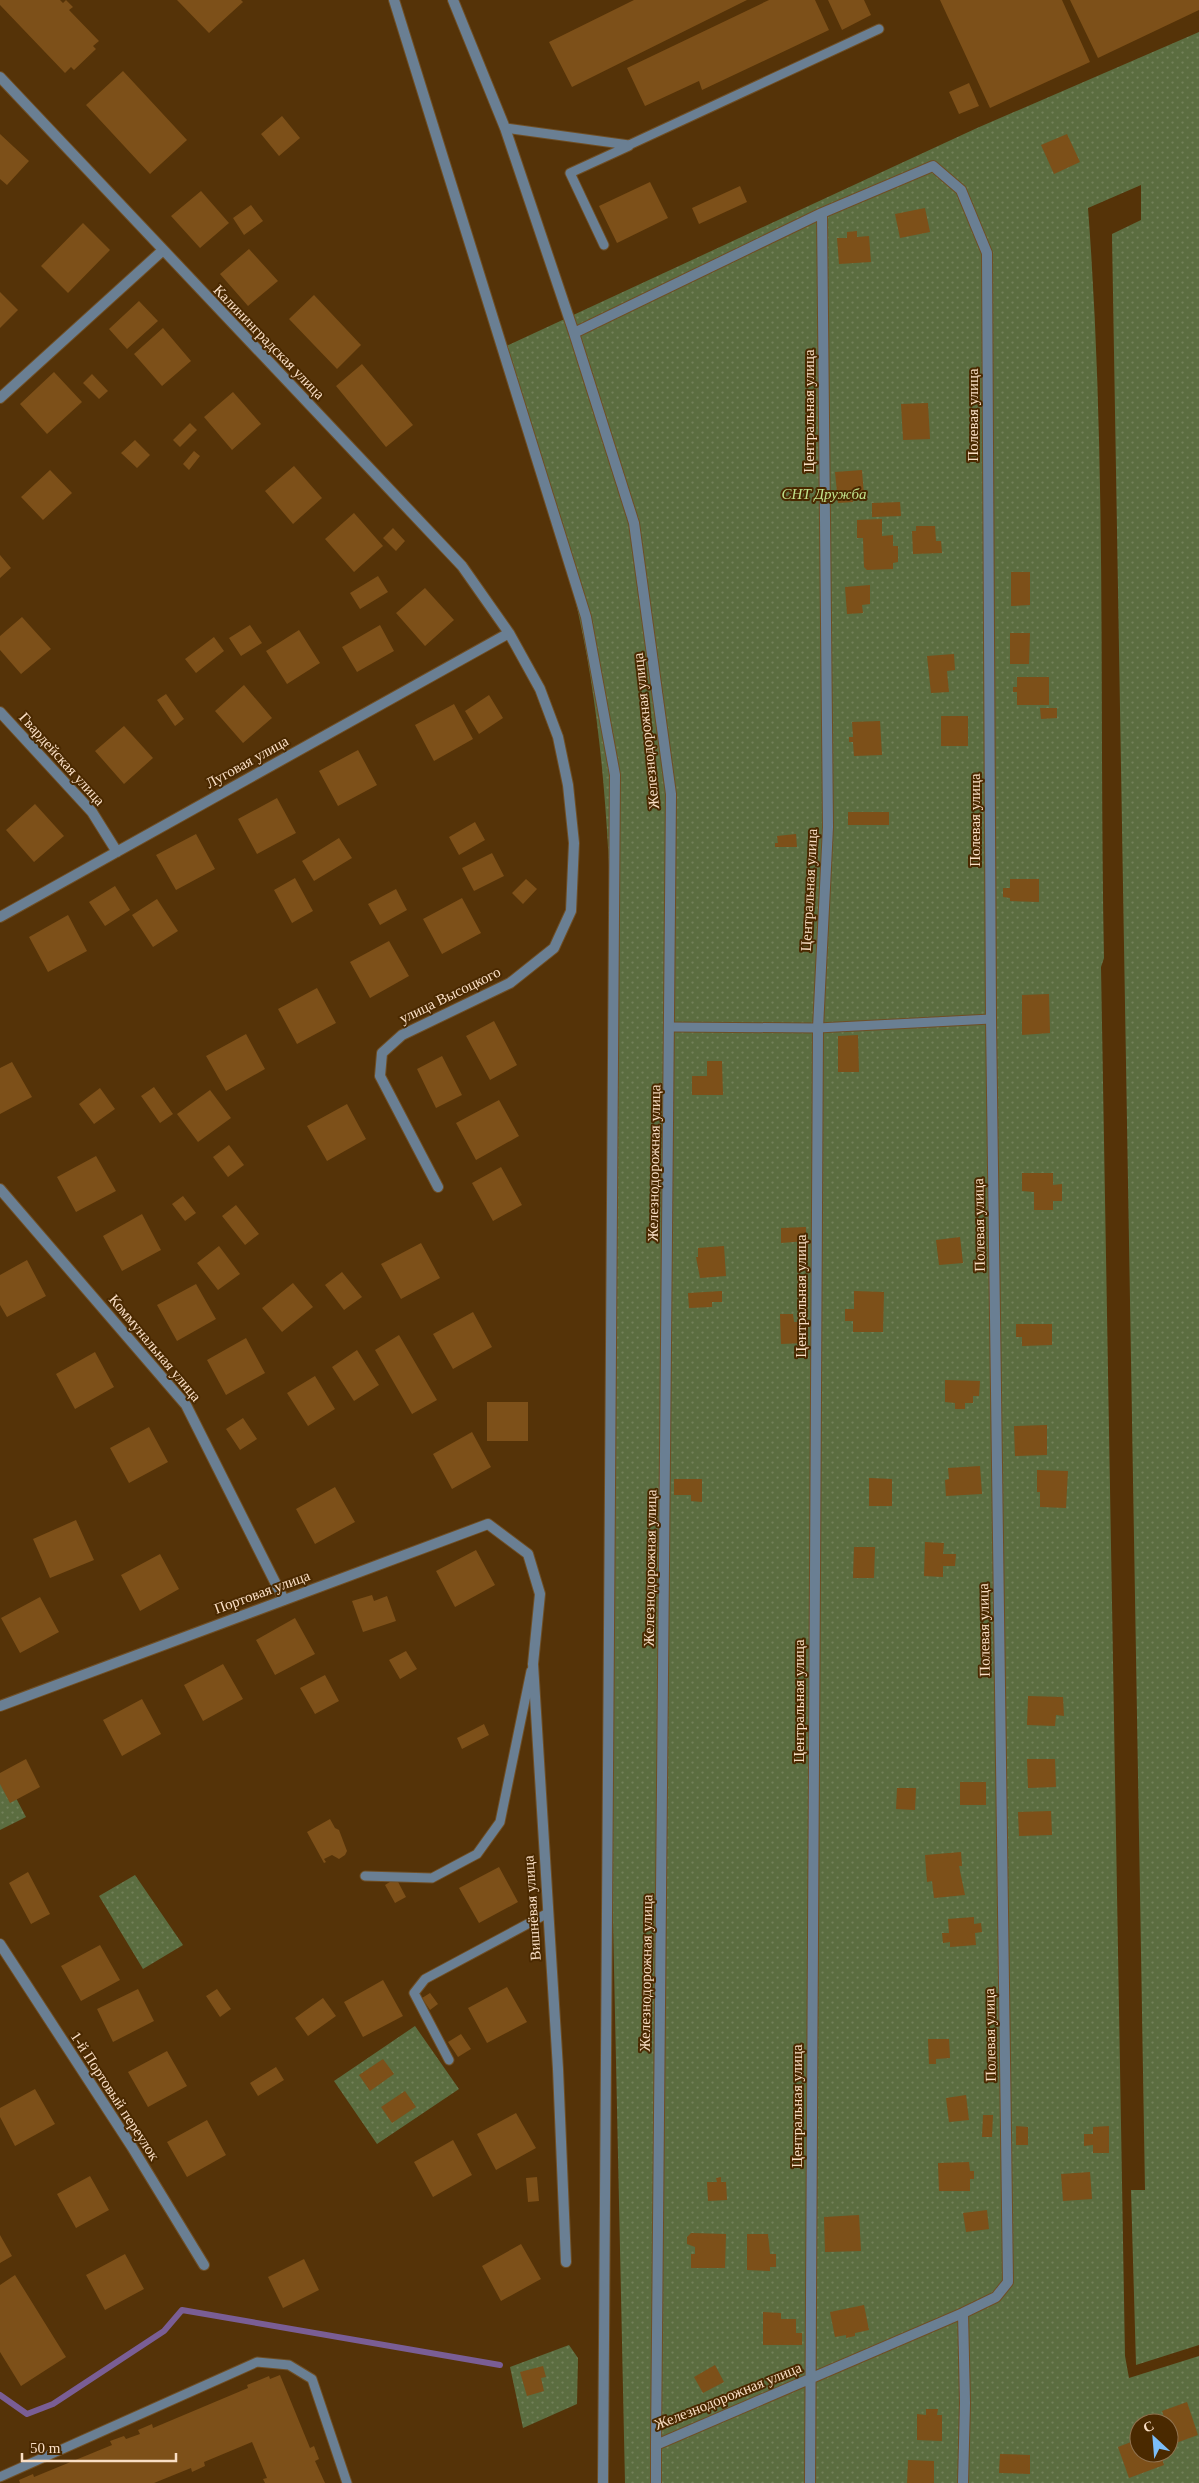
<svg xmlns="http://www.w3.org/2000/svg" width="1199" height="2483" font-family="Georgia,serif">
<defs>
<pattern id="grass-dots" width="8" height="8" patternUnits="userSpaceOnUse" patternTransform="scale(1.25)"><rect width="8" height="8" fill="#5b6d40"/><path d="M2 2h.1M6 6h.1" fill="none" stroke="#73815a" stroke-width="1.8" stroke-linecap="round"/></pattern>
</defs>
<rect width="100%" height="100%" fill="#553308"/>
<path fill="url(#grass-dots)" fill-rule="evenodd" d="M1199,32V2345L1136,2365L1131,2190H1145L1112,234L1141,220V185L1088,208C1107,458 1099,708 1104,958L1101,967L1125,2356L1129,2378L1199,2356V2483H625L609,1734L612,937C608,821 601,704 573,591C553,509 527,428 504,347L977,128ZM1139,2423H1169V2453H1139Z
M0,1780L16,1798L26,1817L0,1830Z
M135,1875L183,1945L143,1969L99,1896Z
M415,2026L459,2089L377,2144L334,2081Z
M569,2345L578,2358L577,2404L523,2428L510,2367Z"/>
<g fill="none" stroke-linecap="round" stroke-linejoin="round">
<path stroke="#7a5e95" stroke-width="6" d="M0,2395L27,2414L53,2404L164,2331L182,2310L500,2365"/>
</g>
<path fill="#7d5019" d="M0,0H60L63,3L66,0L73,7L69,10L99,41L93,46L96,49L74,70L71,67L65,73L0,5Z
M177,0H241L243,2L209,33Z
M634,0H747L572,87L549,42Z
M769,0H815L829,30L702,90L699,81L645,106L627,68Z
M828,0H864L871,15L842,30Z
M940,0H1062L1090,62L990,108Z
M1070,0H1199V10L1098,58Z
M123,71L187,140L150,174L86,105Z
M969,83L979,106L959,114L949,92Z
M282,116L300,138L279,156L261,134Z
M0,134L29,161L7,185L0,179Z
M1067,134L1080,162L1054,174L1041,145Z
M650,182L668,218L617,243L599,206Z
M740,186L747,202L699,224L692,208Z
M201,191L229,223L200,248L171,216Z
M251,205L263,221L244,235L233,218Z
M925,208L930,232L900,238L895,214Z
M83,223L110,250L68,293L41,266Z
M857,231V237L869,236L871,262L839,264L837,238H847V232Z
M249,249L278,281L248,306L220,274Z
M0,292L18,310L0,328Z
M314,295L361,345L337,369L289,319Z
M139,301L158,321L127,349L109,329Z
M163,328L191,361L162,386L134,354Z
M362,364L413,425L386,447L336,386Z
M54,372L82,402L47,434L20,404Z
M92,374L108,391L99,399L83,383Z
M233,392L261,424L232,450L204,417Z
M928,403L930,439L903,440L901,404Z
M190,423L197,430L180,447L173,440Z
M135,440L150,455L137,468L121,453Z
M194,451L200,456L189,470L183,464Z
M294,466L322,498L293,524L265,491Z
M50,470L72,493L43,520L21,497Z
M862,470L864,496L852,497L853,502L838,503L835,472Z
M900,502L901,516L872,517V503Z
M354,513L383,546L354,572L325,539Z
M882,519V536L893,535V546H898V562L893,563V569L867,570L864,567L863,538H857V520Z
M916,526H935L936,541H941L942,553L913,554L912,531H916Z
M393,528L405,541L396,551L383,538Z
M0,555L11,568L0,578Z
M1011,572H1030V605L1011,606Z
M378,576L388,592L360,609L350,593Z
M870,585V604L862,605L863,613L847,614L845,587Z
M425,588L454,620L425,646L396,613Z
M22,617L51,649L21,674L0,650V636Z
M250,625L262,643L241,656L229,638Z
M380,625L394,651L357,672L342,647Z
M299,630L320,663L287,684L266,651Z
M1010,633H1030L1029,664H1010Z
M214,637L224,651L196,673L185,659Z
M954,654L955,670L947,671L949,692L931,693L927,656Z
M1017,677H1049V705H1017V692H1013V687H1017Z
M244,685L272,718L243,743L215,711Z
M166,694L184,719L175,726L157,700Z
M489,695L503,718L479,734L465,711Z
M454,704L473,739L434,761L415,725Z
M1040,708H1057V718L1041,719Z
M941,716H968V746H941Z
M880,721L882,755L854,756L853,742H849V737H853L852,722Z
M124,726L153,758L124,784L95,751Z
M358,750L377,785L338,806L319,771Z
M277,798L296,833L257,854L238,819Z
M35,804L64,836L34,862L6,830Z
M848,812H889V825H848Z
M475,822L485,840L459,855L449,837Z
M196,834L215,869L176,890L156,855Z
M796,834L797,847H775V843H778L777,836Z
M339,838L352,858L314,881L302,861Z
M492,853L504,876L474,891L462,868Z
M295,878L313,911L292,923L274,890Z
M526,879L537,889L523,904L512,893Z
M1010,879H1039V902L1010,901V898L1003,897V888H1010Z
M115,886L130,910L105,926L89,902Z
M396,889L407,910L380,925L368,904Z
M462,898L481,933L442,954L423,919Z
M157,899L178,931L153,947L132,915Z
M68,915L87,951L48,972L29,937Z
M389,941L409,976L370,998L350,962Z
M317,988L336,1023L297,1044L278,1009Z
M1049,994L1050,1033L1022,1035V995Z
M494,1021L517,1065L490,1080L466,1036Z
M246,1034L265,1069L226,1091L206,1056Z
M858,1035L859,1072H838V1036Z
M442,1056L462,1095L436,1108L417,1069Z
M707,1061H722L723,1095H692V1076H707Z
M12,1062L32,1097L0,1114V1068Z
M154,1087L173,1114L160,1123L141,1096Z
M100,1088L115,1109L94,1124L79,1104Z
M210,1090L231,1118L198,1142L177,1114Z
M499,1100L519,1136L476,1160L456,1123Z
M347,1104L366,1139L327,1161L307,1126Z
M229,1145L244,1165L228,1177L213,1157Z
M96,1156L116,1191L76,1212L57,1177Z
M501,1167L522,1205L493,1221L472,1183Z
M1022,1173H1053V1185L1062,1184V1201H1053V1210H1034V1192L1022,1191Z
M183,1196L196,1213L185,1221L172,1204Z
M236,1205L259,1234L245,1245L222,1216Z
M142,1214L161,1250L122,1271L103,1236Z
M806,1227V1241L781,1243V1228Z
M960,1237L963,1263L939,1265L936,1240Z
M421,1243L440,1278L401,1299L381,1264Z
M219,1246L240,1274L218,1290L197,1263Z
M724,1246L726,1276L700,1278L696,1257H698V1248Z
M27,1260L46,1296L7,1317L0,1305V1275Z
M342,1272L362,1297L344,1310L325,1285Z
M293,1283L313,1307L282,1332L262,1308Z
M196,1284L216,1319L177,1341L157,1305Z
M722,1291V1302H712V1307L689,1308L688,1293Z
M854,1291L884,1292L883,1332H853V1321H845V1309H854Z
M473,1312L492,1347L453,1369L433,1334Z
M780,1314H793L794,1322H806L807,1343L781,1344Z
M1016,1324H1052V1345L1022,1346V1337H1016Z
M399,1335L437,1400L412,1414L375,1350Z
M246,1338L265,1373L226,1395L207,1360Z
M357,1350L379,1385L354,1401L332,1367Z
M95,1352L114,1387L75,1409L56,1374Z
M315,1376L335,1409L308,1426L287,1393Z
M945,1380L980,1381L979,1396H973V1403H965V1409H955V1403L945,1402Z
M487,1402H528V1441H487Z
M243,1418L257,1439L240,1450L226,1429Z
M1047,1425V1455L1015,1456L1014,1426Z
M149,1427L168,1462L129,1483L110,1448Z
M472,1432L491,1467L452,1489L433,1454Z
M980,1466L982,1494L946,1496L945,1480L949,1479L948,1468Z
M1037,1470L1068,1471L1066,1508L1040,1507V1492H1037Z
M869,1478L892,1479V1506H869Z
M674,1479H702V1502L691,1501V1495H674Z
M335,1487L355,1522L315,1544L296,1509Z
M76,1520L94,1560L50,1578L33,1539Z
M925,1542L944,1543L943,1554H956L955,1566H943V1577L924,1576Z
M854,1547H875L874,1578H853Z
M476,1550L495,1585L455,1607L436,1571Z
M160,1554L179,1589L140,1611L121,1575Z
M372,1595L374,1601L387,1596L396,1621L363,1632L352,1601Z
M40,1597L59,1632L20,1653L1,1618Z
M295,1618L315,1654L275,1675L256,1640Z
M406,1651L417,1669L400,1679L389,1660Z
M223,1664L243,1699L203,1721L184,1685Z
M325,1675L339,1701L315,1714L300,1688Z
M1028,1696L1063,1697L1064,1716L1056,1715L1055,1726L1027,1725Z
M142,1699L161,1734L122,1756L103,1720Z
M484,1724L489,1735L462,1749L457,1738Z
M26,1759L40,1787L10,1803L0,1784V1773Z
M1027,1759H1055L1056,1787L1028,1788Z
M960,1782H986V1805H960Z
M897,1788H916L915,1810L896,1809Z
M1051,1811L1052,1835L1019,1836L1018,1812Z
M330,1819L335,1828L339,1830L347,1851L345,1855L339,1859L332,1855L324,1859L326,1862L324,1863L307,1832Z
M961,1852L962,1866H959L965,1895L934,1898L932,1881L927,1882L925,1855Z
M499,1867L518,1902L479,1923L459,1888Z
M28,1872L50,1914L31,1924L9,1883Z
M396,1878L406,1897L395,1903L385,1885Z
M974,1917V1924L981,1923L982,1932L975,1933L976,1945L950,1947V1942L943,1943L942,1933H949L948,1919Z
M100,1945L120,1980L81,2001L61,1966Z
M383,1980L403,2016L363,2037L344,2002Z
M507,1987L527,2022L487,2043L468,2008Z
M138,1989L154,2021L113,2042L97,2009Z
M217,1989L231,2009L220,2017L206,1996Z
M430,1993L438,2004L430,2010L422,1998Z
M323,1998L336,2016L308,2036L295,2018Z
M461,2034L471,2049L458,2057L448,2042Z
M928,2039H949L950,2058L936,2059V2064H929Z
M167,2051L187,2086L148,2107L128,2072Z
M383,2059L394,2074L370,2091L359,2075Z
M276,2067L284,2080L258,2096L250,2083Z
M35,2089L55,2124L15,2146L0,2117V2108Z
M405,2091L416,2107L392,2123L381,2107Z
M966,2095L969,2120L949,2122L946,2098Z
M516,2113L536,2148L496,2170L477,2134Z
M983,2115H993L992,2137H982Z
M207,2120L226,2155L187,2177L167,2142Z
M1016,2126L1028,2127V2145H1016Z
M1109,2126V2153H1093V2145L1084,2146V2134H1093V2127Z
M453,2140L472,2175L433,2197L414,2162Z
M969,2162L970,2171H974V2179H970V2191H939L938,2163Z
M1090,2172L1092,2199L1063,2201L1061,2174Z
M90,2176L109,2210L76,2228L57,2194Z
M537,2177L539,2201L528,2202L526,2178Z
M721,2177V2182H726L727,2200L708,2201L707,2182H717L716,2178Z
M987,2210L989,2229L966,2232L963,2213Z
M859,2215L861,2251L825,2252L824,2217Z
M691,2233L726,2234L725,2268H691V2254H695V2247L687,2244V2237Z
M747,2234H768L770,2254H776V2267H770V2271L747,2270Z
M0,2235L12,2256L0,2263Z
M521,2244L541,2279L501,2301L482,2266Z
M125,2254L144,2289L105,2310L86,2275Z
M304,2259L319,2290L283,2308L268,2277Z
M15,2275L66,2357L21,2386L0,2352V2285Z
M864,2305L869,2330L855,2333V2336L846,2338V2335L835,2337L830,2312Z
M763,2312L781,2313V2319H796V2333H802V2345H763Z
M715,2365L724,2382L703,2393L694,2377Z
M543,2366L546,2377L541,2378L544,2391L527,2396L520,2372Z
M280,2375L310,2448L314,2446L319,2459L315,2461L325,2483H265L263,2479L267,2478L252,2442L204,2462L205,2466L192,2472L191,2468L154,2483H20L19,2480L33,2474L34,2477L112,2445L110,2441L124,2436L126,2439L140,2434L138,2430L152,2424L153,2428L248,2388L247,2385L269,2376L270,2379Z
M1187,2402L1198,2435L1173,2444L1169,2432V2423H1166L1162,2411Z
M926,2409H938L937,2415H942V2441L917,2440V2414L926,2415Z
M1139,2439V2453H1160L1164,2465L1129,2478L1118,2447Z
M1000,2454L1030,2455V2474L999,2473Z
M908,2460L934,2461V2483H907Z"/>
<g fill="none" stroke-linecap="round" stroke-linejoin="round">
<defs>
<path id="lane" d="M505,128L629,145L879,29
M604,245L570,173L629,146
M670,1027L818,1028L991,1019
M365,1876L432,1878L477,1854L500,1822L531,1671
M449,2060L414,1993L425,1979L548,1913
M0,2477L257,2362L289,2365L312,2379L347,2483"/>
<path id="street" d="M394,0L586,617L615,775L603,2483
M453,0L505,128L574,333L822,213L933,166L961,190L987,253L991,1019L1008,2282L996,2297L963,2313L656,2445L671,794L634,523L574,333
M0,77L462,566L509,633L540,689L558,737L568,785L574,843L571,911L554,948L510,983L402,1035L382,1053L380,1076L438,1187
M0,398L162,251
M0,712L92,812L117,852
M0,917L509,633
M0,1189L186,1405L284,1600
M0,1706L488,1524L528,1554L540,1594L533,1664L558,2069L566,2262
M0,1944L132,2147L204,2265
M656,2483V2445
M810,2483L818,1028L828,827L822,213
M963,2483L965,2403L963,2313"/>
</defs>
<use href="#lane" stroke="#6f4f26" stroke-width="11"/>
<use href="#street" stroke="#6f4f26" stroke-width="12"/>
<use href="#lane" stroke="#6a7f93" stroke-width="9"/>
<use href="#street" stroke="#6a7f93" stroke-width="10"/>
</g>
<g text-anchor="middle" stroke-width="4" stroke-linejoin="round" paint-order="stroke">
<g font-size="15" fill="#fadfc5" stroke="#4a2900">
<text transform="translate(269 342) rotate(46)" y="5">Калининградская улица</text>
<text transform="translate(809 411) rotate(-90)" y="5">Центральная улица</text>
<text transform="translate(973 415) rotate(-90)" y="5">Полевая улица</text>
<text transform="translate(646 731) rotate(-96)" y="5">Железнодорожная улица</text>
<text transform="translate(62 759) rotate(48)" y="5">Гвардейская улица</text>
<text transform="translate(247 762) rotate(-29)" y="5">Луговая улица</text>
<text transform="translate(975 820) rotate(-90)" y="5">Полевая улица</text>
<text transform="translate(809 890) rotate(-87)" y="5">Центральная улица</text>
<text transform="translate(450 995) rotate(-26)" y="5">улица Высоцкого</text>
<text transform="translate(654 1163) rotate(-89)" y="5">Железнодорожная улица</text>
<text transform="translate(979 1225) rotate(-91)" y="5">Полевая улица</text>
<text transform="translate(801 1296) rotate(-90)" y="5">Центральная улица</text>
<text transform="translate(155 1348) rotate(50)" y="5">Коммунальная улица</text>
<text transform="translate(650 1568) rotate(-89)" y="5">Железнодорожная улица</text>
<text transform="translate(262 1592) rotate(-20)" y="5">Портовая улица</text>
<text transform="translate(984 1630) rotate(-91)" y="5">Полевая улица</text>
<text transform="translate(799 1701) rotate(-90)" y="5">Центральная улица</text>
<text transform="translate(532 1908) rotate(-94)" y="5">Вишнёвая улица</text>
<text transform="translate(646 1973) rotate(-89)" y="5">Железнодорожная улица</text>
<text transform="translate(990 2035) rotate(-91)" y="5">Полевая улица</text>
<text transform="translate(115 2096) rotate(57)" y="5">1-й Портовый переулок</text>
<text transform="translate(797 2106) rotate(-90)" y="5">Центральная улица</text>
<text transform="translate(728 2396) rotate(-22)" y="5">Железнодорожная улица</text>
</g>
<g font-size="15" font-style="italic" fill="#c0e38c" stroke="#4a2900">
<text x="824" y="499">СНТ Дружба</text>
</g>
</g>
<g transform="translate(1154 2438) rotate(334)"><circle r="24" fill="#4a2900" stroke="#90724f"/>
<path d="M0-4L9 19L0 12L-9 19Z" fill="#7cbef9"/>
<text y="-8" font-size="14" font-weight="bold" text-anchor="middle" fill="#fadfc5">С</text>
</g>
<path d="M22 2453v8h154v-8" fill="none" stroke="#fadfc5" stroke-width="2.5"/>
<text x="30" y="2453" font-size="15" fill="#fadfc5" stroke="#4a2900" stroke-width="4" paint-order="stroke">50 m</text>
</svg>
